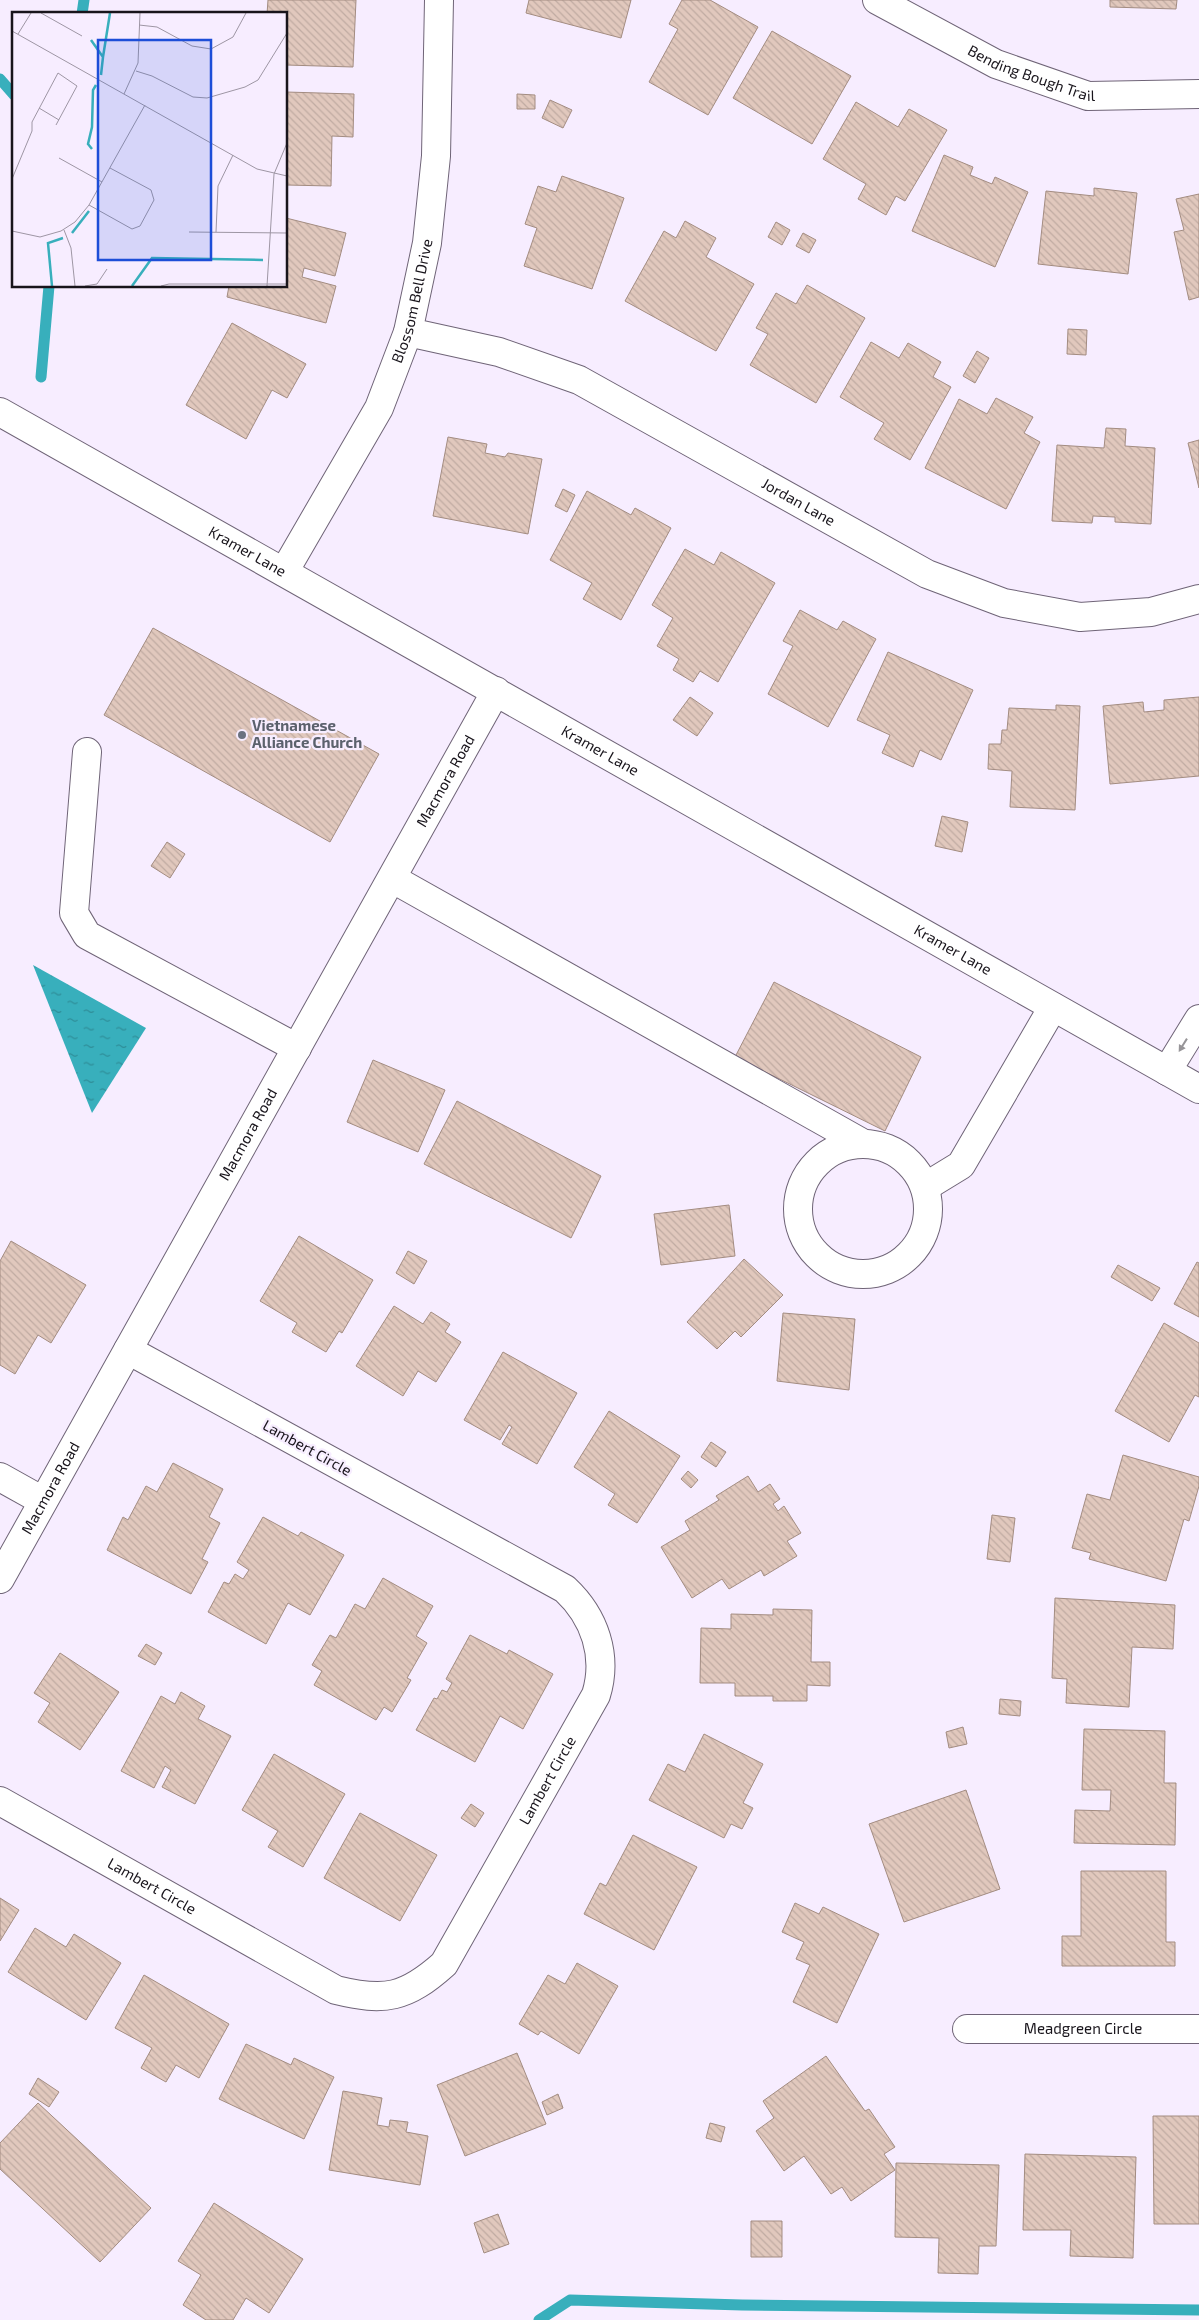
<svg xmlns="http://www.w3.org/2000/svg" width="1199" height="2320" font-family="'Exo 2',sans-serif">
<defs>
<pattern id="water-ripples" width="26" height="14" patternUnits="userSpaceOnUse" patternTransform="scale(1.25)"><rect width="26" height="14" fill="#38afbc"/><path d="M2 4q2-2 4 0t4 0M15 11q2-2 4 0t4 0" fill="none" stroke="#2e8d98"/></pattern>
<pattern id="building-back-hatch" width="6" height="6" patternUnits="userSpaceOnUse" patternTransform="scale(1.25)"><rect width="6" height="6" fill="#e1c8bd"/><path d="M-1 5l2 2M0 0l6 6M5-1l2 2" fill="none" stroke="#c0aba2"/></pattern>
</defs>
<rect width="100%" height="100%" fill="#f7edff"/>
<path fill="url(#water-ripples)" d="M33,965L146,1028L92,1113Z"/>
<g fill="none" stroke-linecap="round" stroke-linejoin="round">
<path stroke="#38afbc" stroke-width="11" d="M82,14L84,0
M0,79L14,95
M41,377L49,286
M539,2320L570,2300L742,2305L1199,2310"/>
</g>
<path fill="url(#building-back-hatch)" stroke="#a38c81" d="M268,0H356L353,67L286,65V14H267Z
M529,0H631L621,38L526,13Z
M682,0H710L758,27L708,115L649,82L678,29L669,24Z
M1110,0H1177L1176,9L1110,7Z
M772,31L851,76L812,144L733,98Z
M286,92L354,94L353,137L332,136L331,186L286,185Z
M517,94L535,95V109H517Z
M550,100L572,110L563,128L542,118Z
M856,102L898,127L909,109L947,130L905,201L896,196L886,215L858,199L866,184L823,159Z
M944,155L973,167L970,175L992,184L995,177L1028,192L995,267L912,231Z
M562,176L624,198L592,289L524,266L537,228L525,224L538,186L556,192Z
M1094,188L1137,193L1128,274L1038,264L1046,191L1094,196Z
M1199,194V297L1189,300L1174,232L1184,230L1176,199Z
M286,218L346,233L335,276L304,268L302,277L336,286L326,323L227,297L229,286H286Z
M685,221L716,238L706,257L754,284L716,351L625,301L664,231L676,238Z
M776,222L790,230L782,245L768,237Z
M803,233L816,240L809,253L796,246Z
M807,285L865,318L816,403L750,365L768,334L756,328L776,293L796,304Z
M232,323L306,364L287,398L272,390L246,439L186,405Z
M1068,329L1087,330L1086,355L1067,354Z
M871,342L899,358L908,343L941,362L933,377L951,387L910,460L874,439L884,423L840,397Z
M977,351L989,358L975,383L963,376Z
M996,398L1033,417L1024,433L1040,442L1006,509L925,468L959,399L987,414Z
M1106,428L1126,429L1125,446L1155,448L1151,524L1115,522V517L1093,516L1092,523L1052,521L1057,445L1104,448Z
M448,437L487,444L485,453L505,457L508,453L542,459L528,534L433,516Z
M1199,440V488L1188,443Z
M563,489L575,495L567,512L555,506Z
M587,491L631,515L635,508L671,528L621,620L583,599L592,583L550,560Z
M685,549L714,565L721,552L775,583L718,682L700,671L693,682L673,670L679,659L657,646L673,618L652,605Z
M800,610L837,630L843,621L876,639L828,727L768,694L793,646L783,641Z
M153,628L379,754L330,842L104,715Z
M888,652L973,690L941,760L920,750L913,767L882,753L890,735L857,720Z
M690,697L713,713L697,736L673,720Z
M1199,697V776L1110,784L1103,706L1143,702L1144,712L1164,710V700Z
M1056,705L1080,706L1075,810L1010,807L1012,771L988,769L989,744H1001L1002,730H1007L1009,708L1056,710Z
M942,816L968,822L962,852L935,846Z
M167,842L185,854L170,878L151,866Z
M774,982L921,1057L885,1131L735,1057Z
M373,1060L445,1090L418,1152L347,1122Z
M457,1101L601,1176L571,1238L424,1164Z
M729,1205L735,1256L661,1265L654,1214Z
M299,1236L373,1280L342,1333L339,1331L326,1352L292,1332L297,1323L260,1301Z
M11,1241L86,1285L51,1343L38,1335L15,1374L0,1365V1261Z
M408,1251L427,1261L414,1284L396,1273Z
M744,1259L783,1295L741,1337L735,1331L717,1349L687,1322Z
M1197,1262L1199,1263V1317L1174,1304Z
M1118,1265L1160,1288L1152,1301L1111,1277Z
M394,1306L423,1324L431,1312L450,1324L445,1332L461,1342L436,1382L418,1371L403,1396L356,1366Z
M783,1313L855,1319L849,1390L777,1381Z
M1164,1323L1199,1343V1397L1195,1395L1169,1442L1115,1411Z
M503,1352L577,1393L537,1464L502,1444L512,1427L509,1425L500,1440L464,1420Z
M609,1411L680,1456L637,1523L608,1505L615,1494L574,1467Z
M711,1442L726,1452L716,1467L701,1457Z
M1123,1455L1199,1477V1486L1189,1521L1184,1519L1166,1581L1089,1559L1091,1553L1072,1548L1087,1494L1110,1500Z
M173,1463L223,1489L209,1517L220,1523L202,1559L208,1562L191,1594L107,1550L123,1517L128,1520L146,1486L157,1492Z
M688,1471L698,1480L691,1488L681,1479Z
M748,1476L758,1492L770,1484L780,1499L773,1504L778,1511L784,1506L801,1533L787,1541L797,1556L764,1576L761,1570L729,1589L722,1579L692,1598L661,1547L690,1530L685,1521L719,1500L716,1496Z
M992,1515L1015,1518L1010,1562L987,1559Z
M263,1517L298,1536L301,1532L344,1555L310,1615L288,1603L266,1644L208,1612L224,1582L229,1584L235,1574L243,1579L249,1570L237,1562Z
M383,1578L433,1606L416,1636L427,1643L407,1678L411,1680L392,1712L384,1707L376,1720L314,1685L322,1671L312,1665L330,1635L336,1638L355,1604L365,1609Z
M1055,1598L1175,1605L1173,1649L1132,1647L1129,1707L1066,1703L1067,1679L1052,1678Z
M773,1609L812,1610L811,1662H830V1686L807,1685V1701H773V1696H735V1683H700L701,1628L731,1629V1614L773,1615Z
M470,1635L507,1654L509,1650L553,1674L523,1729L500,1716L475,1762L416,1730L434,1698L437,1699L442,1690L447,1692L452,1683L446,1679Z
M146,1644L162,1653L155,1665L138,1656Z
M60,1653L119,1692L80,1750L38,1722L50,1703L34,1693Z
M181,1692L205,1706L198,1719L231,1736L195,1804L162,1787L171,1770L165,1766L154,1788L121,1771L161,1696L175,1704Z
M1000,1699L1021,1701L1020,1716L999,1714Z
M963,1727L967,1744L949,1748L946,1732Z
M1084,1729L1165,1731L1164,1783H1176L1175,1845L1074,1843L1075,1810L1110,1811L1111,1790H1082Z
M704,1734L763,1764L743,1803L753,1808L742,1829L731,1824L724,1838L649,1800L668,1764L685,1772Z
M274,1754L345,1794L303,1867L268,1847L278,1831L242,1810Z
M966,1790L1000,1889L904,1922L869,1824Z
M471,1804L484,1813L475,1827L461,1818Z
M360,1813L437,1855L400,1921L324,1878Z
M633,1835L697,1867L654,1950L584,1914L600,1883L606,1886Z
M1081,1871H1166V1942H1175V1966H1062V1936H1081Z
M0,1898L19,1910L0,1941Z
M795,1903L819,1914L823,1907L879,1934L837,2023L793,2002L810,1965L796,1959L804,1942L782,1932Z
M35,1928L66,1947L74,1934L121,1963L86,2020L8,1972Z
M577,1963L618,1986L579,2054L541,2031L538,2035L519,2024L548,1975L565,1984Z
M144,1975L229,2024L199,2078L176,2065L166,2082L141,2068L152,2048L115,2028Z
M246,2044L291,2065L294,2058L334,2077L304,2139L219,2099Z
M517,2053L546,2124L465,2156L437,2085Z
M826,2056L865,2111L869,2109L895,2147L884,2154L895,2170L851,2201L842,2187L831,2194L804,2156L784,2171L756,2131L774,2118L763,2101Z
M38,2078L59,2092L49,2107L29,2094Z
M343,2091L382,2098L377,2125L389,2127L390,2120L408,2122L406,2132L428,2136L420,2185L329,2170Z
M558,2094L563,2108L547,2115L542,2102Z
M38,2103L151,2208L100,2262L0,2169V2143Z
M1153,2116H1199V2224H1154Z
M710,2123L725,2127L721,2142L706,2138Z
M1025,2154L1136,2157L1133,2258L1070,2256L1071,2230H1023Z
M896,2163L999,2165L996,2246H979L978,2274L938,2273L939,2238L895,2237Z
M214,2203L303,2259L269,2313L246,2298L233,2320H206L183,2305L201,2275L178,2261Z
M498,2214L509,2244L484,2253L474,2223Z
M751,2221H782V2257H751Z"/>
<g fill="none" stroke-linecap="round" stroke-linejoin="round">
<defs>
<g id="minor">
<path id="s1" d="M877,0L996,64L1088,96L1199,94"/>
<path id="s2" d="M408,332L499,352L579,380L927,574L1004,603L1080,617L1151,612L1199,599"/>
<path id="s3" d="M0,412L1199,1089"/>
<path id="s4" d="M284,572L379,408L408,332L427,243L436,156L439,0"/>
<path d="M87,752L74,913L87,935L297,1048"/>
<path d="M393,879L864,1144"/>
<path d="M1167,1071L1199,1019"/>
<circle cx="863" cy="1209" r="65"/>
<path d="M925,1187L961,1165L1053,1007"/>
<path d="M0,1477L43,1501"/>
<path id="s5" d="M0,1579L496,691"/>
<path id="s6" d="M0,1801L336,1990C385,2002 406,1998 444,1964L596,1695C608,1656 595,1617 565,1589L128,1350"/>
<path id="s7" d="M967,2029H1199"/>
</g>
</defs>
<use href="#minor" stroke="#6f6477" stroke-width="30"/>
<use href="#minor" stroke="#fff" stroke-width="28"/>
</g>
<defs><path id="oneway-solid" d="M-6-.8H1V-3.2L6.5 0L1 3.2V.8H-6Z" transform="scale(1.25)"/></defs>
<use fill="#979598" href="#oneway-solid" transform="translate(1183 1045) rotate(122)"/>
<circle fill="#6b7280" stroke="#f7edff" stroke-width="2" cx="242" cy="735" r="5"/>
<g text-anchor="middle" stroke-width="4.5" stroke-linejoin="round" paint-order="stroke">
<g font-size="15" fill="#18141b" stroke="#f7edff">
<text dy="5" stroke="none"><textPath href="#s1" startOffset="172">Bending Bough Trail</textPath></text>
<text dy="5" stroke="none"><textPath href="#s4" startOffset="302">Blossom Bell Drive</textPath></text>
<text dy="5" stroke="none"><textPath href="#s2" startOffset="429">Jordan Lane</textPath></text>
<text dy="5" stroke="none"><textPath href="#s3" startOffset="284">Kramer Lane</textPath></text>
<text dy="5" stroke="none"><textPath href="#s3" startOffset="689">Kramer Lane</textPath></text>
<text dy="5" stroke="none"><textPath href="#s5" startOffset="914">Macmora Road</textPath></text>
<text dy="5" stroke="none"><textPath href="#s3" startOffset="1094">Kramer Lane</textPath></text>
<text dy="5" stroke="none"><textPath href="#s5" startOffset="509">Macmora Road</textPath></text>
<text transform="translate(307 1448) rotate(29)" y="5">Lambert Circle</text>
<text dy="5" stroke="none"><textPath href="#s5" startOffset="104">Macmora Road</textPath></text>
<text dy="5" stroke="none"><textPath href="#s6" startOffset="714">Lambert Circle</textPath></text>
<text dy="5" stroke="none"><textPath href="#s6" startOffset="174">Lambert Circle</textPath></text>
<text dy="5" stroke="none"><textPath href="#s7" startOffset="116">Meadgreen Circle</textPath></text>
</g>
<g font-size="15" font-weight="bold" fill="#5b616d" stroke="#f7edff" text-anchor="start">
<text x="252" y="731">Vietnamese<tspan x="252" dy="17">Alliance Church</tspan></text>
</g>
</g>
<g transform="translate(12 12)">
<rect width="275" height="275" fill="#f7edff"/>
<path fill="none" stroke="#38afbc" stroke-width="2.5" d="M79,28L91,45L89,63M91,45L98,1M80,137L76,132L80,115L81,78L84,73M60,221L77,199M40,274L36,231L51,226M120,274L140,246L251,248"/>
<path fill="none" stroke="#9e96a4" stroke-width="1" d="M29,1L70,24M127,13L145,15L180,34L199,37L221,25L234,1M0,19L245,157L275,164M6,22L19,1M124,59L140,64L181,85L195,86L233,75L246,68L275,21M112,82L126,51L128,1M27,96L47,108M47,146L90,170M0,167L20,119V110L46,61L65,74L44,113M77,193L120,217L128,214L142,188L139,178L98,156M52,218L59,236L63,274M0,219L28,225L49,219L63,210L77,193L133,93M177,220L275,221M204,220L206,174L221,143M73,274L85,272L95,257M149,274L157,272H275M255,274L262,162L275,131"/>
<path fill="#1d4ed8" fill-opacity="0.15" stroke="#1d4ed8" stroke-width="2.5" d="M86,28H199V248H86Z"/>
<rect width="275" height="275" fill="none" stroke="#18141b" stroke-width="2.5"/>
</g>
</svg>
